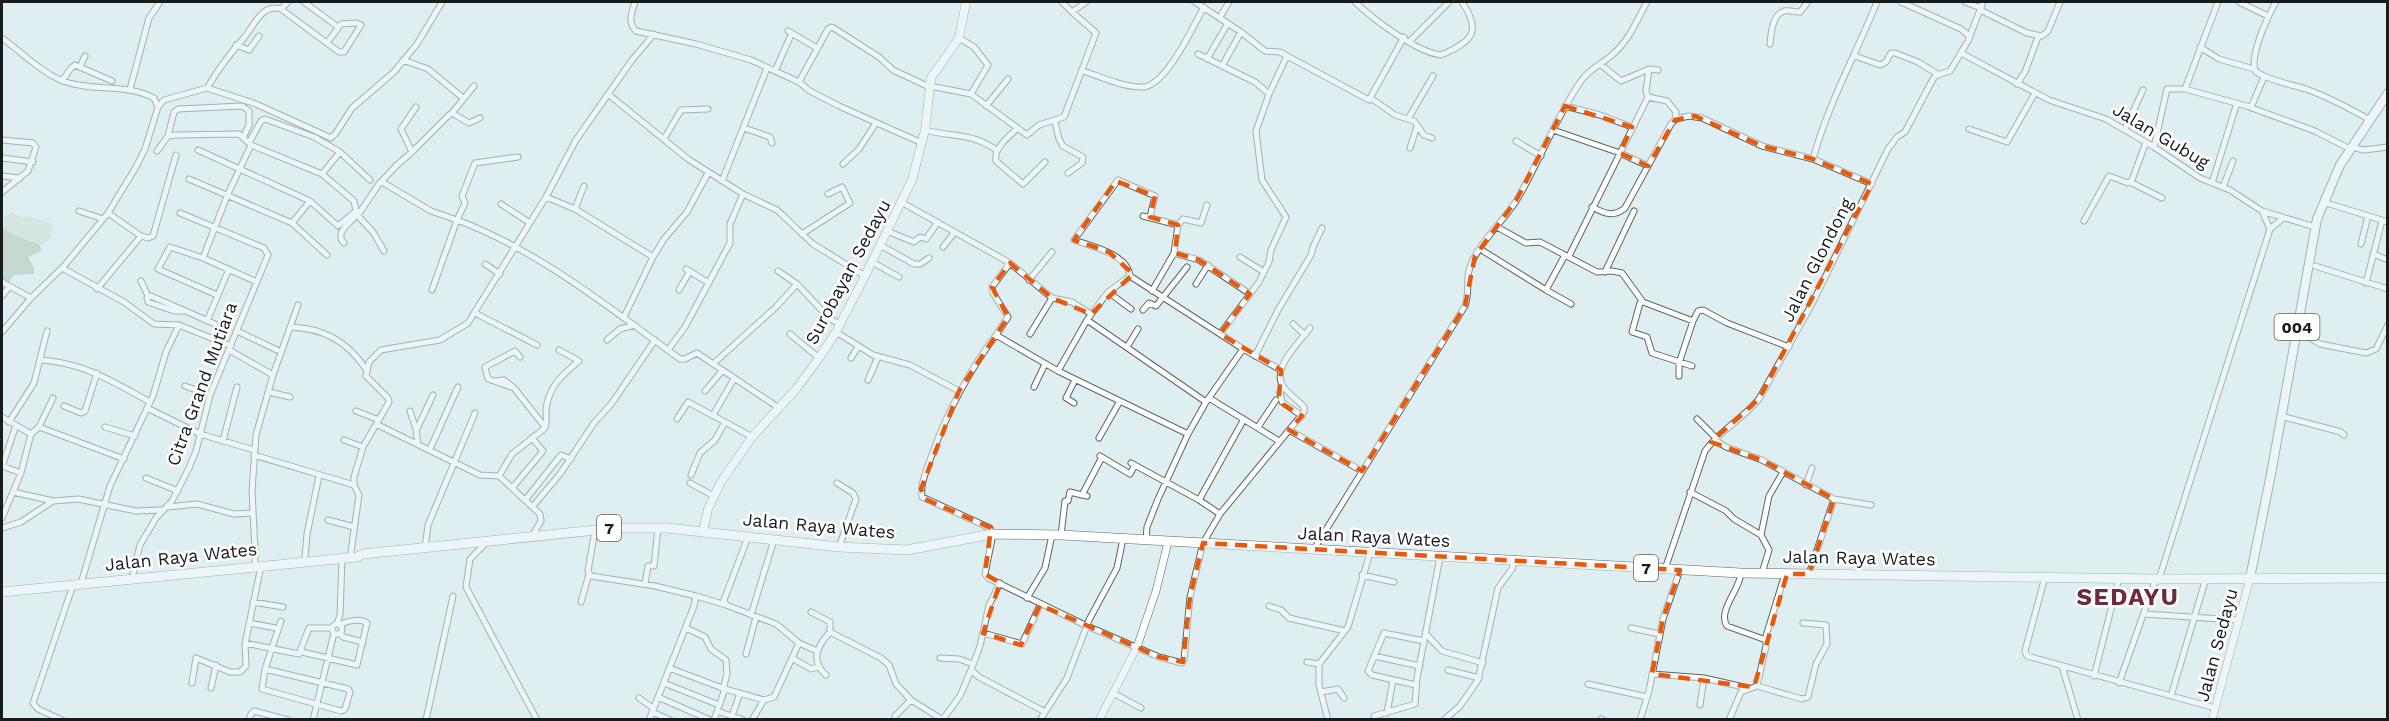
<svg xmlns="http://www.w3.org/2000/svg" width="2389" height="721" font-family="'Work Sans',sans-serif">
<rect width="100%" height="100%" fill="#dfeef0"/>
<path fill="#cadac9" d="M12,212L21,217L29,216L53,224L51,237L44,245L18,237L4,228V218Z"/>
<path fill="#a7c0a6" d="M2,227L18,237L39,244L42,251L28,257L34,268V274L14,275L7,285L2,282Z"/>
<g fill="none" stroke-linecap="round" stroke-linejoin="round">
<defs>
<path id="minor" d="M304,2L338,27
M635,2C632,12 627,22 636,31L696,44L751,60L799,82L810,91L839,106L922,143
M1062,2L1072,12L1086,2
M1355,2C1373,19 1416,52 1441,55C1473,41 1482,32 1462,2
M1901,2L1961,29L1968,35
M1965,2L1981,8
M2239,2L2268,16
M2276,2C2268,16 2248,58 2256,72C2271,81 2289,84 2306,89C2328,97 2349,108 2370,120
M281,9L288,2
M1980,10L2027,33L2042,36L2048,31L2060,2
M1220,17L1229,2
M788,31L817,48
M2,38C20,51 42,73 63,81C93,92 126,83 154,98L158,107
M959,38L974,47L988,65L971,94
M1410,41L1449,2
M1770,44C1771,34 1772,15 1784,11C1789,10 1796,12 1800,12L1808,2
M236,45L249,50L259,36
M2200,47L2219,59L2254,69
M1961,53L2049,100L2106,119L2154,147L2200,178L2230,190L2262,211L2315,227
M1198,54L1255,82L1269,94
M1287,56L1369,100L1404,37
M1855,56L1880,65L1886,62L1891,53H1895L1918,62L1939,75
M1207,59L1228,23
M403,60L428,69L463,98
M1600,64L1621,81L1649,69L1658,70
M1222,66L1241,32
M80,67L85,56
M775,71L791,35
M1083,71C1101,77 1123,87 1142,87C1166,87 1193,26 1204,7
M62,81L71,68L75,65L112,81
M799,82L828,29L832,27L879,57L893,70L925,85L971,94L1027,135L1039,125L1064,117L1096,33L1072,12
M2017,84L2025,72L2038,37
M207,88C218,70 229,54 243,39C254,27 261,3 281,9L339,52H344L361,25L356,23L341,24L327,43
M130,89L149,18L160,2
M2185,89L2218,2
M608,94L688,159L743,194L777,210L813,244L865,276
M1648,97L1667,101L1676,112L1675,120
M1372,99L1395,115L1414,121L1424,135L1432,138
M986,106L1008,79
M1565,106L1600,115L1632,127
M2249,107L2315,131L2350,149
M452,113L474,86
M1408,119L1433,76
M1055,122L1059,139L1063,146L1083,157L1082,163L1068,173
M744,128L770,137L772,143
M1018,128C1009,136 993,149 996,161L1023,184L1045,162
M1969,129L2007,142L2035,93
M2125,129L2143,90
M925,130C942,135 958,134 974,139C982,141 990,146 997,150
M1553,130L1620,153L1648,166
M168,136L174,112L178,109L242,106L249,111V125L244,136
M664,139L681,110L708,109
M2,140L33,143L36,147L28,171L2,192
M1516,141L1541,156
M249,143L261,121L265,119L314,137L340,152L322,174
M2154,147L2167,89H2185L2250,107L2252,105L2264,77
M2351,147L2364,150L2388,147
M1410,148L1417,126
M198,150L310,201L338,226L356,211L354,201L322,174L251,145
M157,151L168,136L176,135L239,134L251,145L227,196L203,258L257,282
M340,152L370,180
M412,152L401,129L416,107
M2,158L33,162
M1813,159C1828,104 1856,54 1877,2
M843,164L859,149L876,123
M2,176L20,178
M189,179L292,223L327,255
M722,181L767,68
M382,182L431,211L457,220L465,203L462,196L475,163L518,157
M2130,182L2162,198
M2212,183L2237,103
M2223,187L2233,161
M546,197L575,209L653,257
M901,202L1010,263L1052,298L1072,302L1091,314
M2323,202L2388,222
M501,204L530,223
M1592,207C1604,213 1613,218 1625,208L1671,124L1676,119L1689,116L1702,118L1762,146L1813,159L1872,184
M575,209L584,186
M79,211L103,219
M2262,211L2270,229
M357,215L373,232L384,251
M1143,216L1178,225L1183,219L1201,223L1207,205
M2084,221L2109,176L2128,183L2132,180L2146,142
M292,223L310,201
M1497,227L1526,243L1540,242L1597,272L1612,271L1622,273L1643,302
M887,231L914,242L920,237L926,239L938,222
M802,234L850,203L842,187L828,194
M141,236L148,238L153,236L176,155
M344,243L341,239V233L345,227L360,212L379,184L397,165L412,152L449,115L452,113L469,123L480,118
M2361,244L2368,216
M880,245L914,264H920L929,258
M943,247L954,233
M1480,249L1546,290L1565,255
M1174,253L1178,225
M2373,254L2388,260
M1569,256L1648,97L1646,91L1649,69
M1240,257L1264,272
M203,258L170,247L158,269L217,295
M872,262L899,277
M485,264L500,274
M2315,266L2388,289
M62,268L124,302L154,324L179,325L231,346
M686,269L709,283
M778,271L797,284L830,319L840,324
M1605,272L1634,211
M1130,276C1128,254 1091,246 1074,240L1118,180L1155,196L1150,217
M1029,280L1052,252
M141,281L148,296
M2,282L31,298
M2366,283L2382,221
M1196,284L1208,265
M97,289L141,236L108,213
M432,290L457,220C538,250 611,309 680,359H685L697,353L779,408
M679,290L690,271
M1546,290L1571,304
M1152,291L1174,253L1199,260L1250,294
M1108,292L1131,309
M2,296L9,287
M1143,310L1149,303L1156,306L1187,267
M183,311H174L148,302L147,298L151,296L215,324
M475,313L537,345
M624,317L653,257L664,239L687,212L708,173
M207,321L229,269
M1293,324L1305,335
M290,327C323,328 347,341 366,369
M2297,330L2320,344L2366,353L2376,349L2388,325
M237,331L277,350
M2,332L31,298L64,266L108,213L136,167L145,149L158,107L164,100L207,88L256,104L331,138L336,133L352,108L394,72L417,44L442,2
M836,332L873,355L910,365L959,391
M790,334L819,358
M1030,334L1052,298
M996,335L1008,317L993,293L992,287L1010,263
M607,340L620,329L635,325
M1127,347L1138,329
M1243,349L1281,370
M229,350L273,375L298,305
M668,350L685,327L730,243V224L743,194
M1255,356L1278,310L1311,255L1313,247L1322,228
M520,357L515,351L485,367L488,379L514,388L545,427
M851,358L858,347
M41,360C85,363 113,382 150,402
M713,364L776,307L797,284
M1692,366L1652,353L1647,337L1632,332L1640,303L1643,302L1693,321L1698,311L1703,310L1727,323L1789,347
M1058,371L1087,320
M1679,376V363L1693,321
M868,380L878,357
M495,381L504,380L513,387
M185,386L210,395
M1283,386L1280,393L1282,402L1302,416
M1034,387L1045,364
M705,391L722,371
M269,392L290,397
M1209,398L1279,441
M1206,402L1087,320L1108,292L1130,276L1220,334
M1074,403L1066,398L1075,380
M64,406L81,413L85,411L97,373
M147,408L200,434L254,450
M356,411L379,420
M410,411L416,429
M713,415L734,379
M2281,416L2341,432L2344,435
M2,417L31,434
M677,419L688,402L725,422
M1697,419L1716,438
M9,422L34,383L47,331
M376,424L480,475L499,476L540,514L541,521L532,536
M39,427L53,398
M105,427L135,436
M1258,427L1276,400
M1289,430L1362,471
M1188,434L1058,371L996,335C968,372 947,413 931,457C927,470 920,483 922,497L990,528L992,539L985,574L988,578L1087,626L1159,657L1182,663L1184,660L1190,597L1203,543L1220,514L1304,412V407C1298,400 1288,394 1283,386C1271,368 1300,342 1310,328
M1099,438L1120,401
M344,440L363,447
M1715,440L1726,447L1762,460L1834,499L1871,505
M223,441L237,387
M418,444L416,431L433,395
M430,449L458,387
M254,455L354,485
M1100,456L1130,474L1135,465
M1131,463L1199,500L1220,514
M2,466L21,473
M2,467L16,425
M691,475L700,453L715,440L725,422L752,437
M499,476L512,454L545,428C547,422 546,415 546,409C549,386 562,375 579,361L559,350
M146,478L178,491
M690,483L714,496
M837,483L853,493L856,499L839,547
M1806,485L1812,468
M513,487L543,451L532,438
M13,492L53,501
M1690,492L1726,511L1734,519L1761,535
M1087,496L1082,495L1102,457
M526,499L561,455L571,459
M1199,500L1244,419
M533,506L560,474L594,423L612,403L655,340
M168,507L197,504L234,514L253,513
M2,518L21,473L31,434L39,427L124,459
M328,520L354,527
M2,528L21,522L53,501L78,499L136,511L162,510
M595,530L588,571L591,576L655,586L696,596L694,606L649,720
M1061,535L1065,501H1068L1070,492L1082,495
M748,537L724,600L726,605L776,624L799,643L817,651
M1146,540L1147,527L1158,499L1188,434L1206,402L1243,349L1220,334L1259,282L1269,262L1271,250L1286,217L1262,180L1256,131L1269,94L1287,56L1280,52L1265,51L1241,32L1195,2
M487,542L470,559L466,587L537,720
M425,548L428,525L475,413
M1314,549L1465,306C1470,292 1466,281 1469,270C1478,242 1503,223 1518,198C1540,160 1556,117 1581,81C1589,69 1602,64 1612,55C1629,41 1637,20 1647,2
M255,550L252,491L256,435L273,375
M351,552L359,495L354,485V477L363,447L389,402L388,398L366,376L369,362L381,350L440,340L468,323L546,197L576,140L632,60L654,34
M255,553V562
M305,557L307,534L319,476
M1665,569L1705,451C1720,430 1743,419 1759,399L1813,302L1888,149L1897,137L1905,132L1933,79L1937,75L1950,71L1968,41L1983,2
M1741,573C1740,590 1717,611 1727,626L1766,640
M1762,573L1769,550L1761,535L1769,496L1783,472
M133,574L140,545L156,518L172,501L189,468L196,451L210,395L268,255L264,248L180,213
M1809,574L1834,499
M1362,575L1394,582
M2045,577L2025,651L2027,656L2215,708
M82,580L110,486L153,396L166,352L179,325
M645,584L648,566H654L658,528
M696,596L726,605
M1027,598L1045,568L1052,535
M253,602L283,607
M581,602L589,574
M1269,606L1281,610L1289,618L1345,631
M811,612L830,622V632
M2144,614L2237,620
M751,615L774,540
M249,623L276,628
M337,624L340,615L342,558
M332 629a5 5 0 1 1 10 0a5 5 0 1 1-10 0Z
M686,628L705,637L711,649L726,660L727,674L723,689
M1631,628L1659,634
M340,633L343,637L363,642
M983,633L1022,644L1040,605
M1426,634L1442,651L1483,663
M245,643L299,654L309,628H332
M302,652L357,665L367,623C360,618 346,621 340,625
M746,654L756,617
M1374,656L1420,666
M792,658L811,669L818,667
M940,658L959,659L973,664
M1307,662L1319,664
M2062,666L2078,720
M669,668L725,689L764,700
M265,669L348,689L350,692L345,709L341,711L262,689L265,669L281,621
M971,670L979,677L1045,712
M1448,670L1479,678
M1652,674L1704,678L1748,688
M826,675C810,661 817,646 830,632L881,658L889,665L896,684L911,700L943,720
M2094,676L2119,578
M192,683L196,658L230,672H240L246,666L245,644L261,566
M664,683L719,705
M2119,683L2154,584L2159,579L2270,229L2282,219
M1588,684L1647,697
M1416,685L1372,675L1368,671L1384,633L1424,641
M1757,686L1766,646V636L1785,574
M211,688L216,665
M1321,692L1338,689L1344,698
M740,693L732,716L744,720
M1113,693L1141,708
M2171,696L2206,578
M658,697L710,720
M639,698L653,708
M1700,705L1704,678
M717,711L732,716
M652,712L670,720
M1387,713L1393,680
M895,716L911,700
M1374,716L1415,704L1417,678L1440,557
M943,719L960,696L971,670L980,646L989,605L1000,583
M1601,719L1603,720
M62,720L38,709L33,703L73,585
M249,720L251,714L254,711L288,720
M313,720L334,633
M426,720L453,596
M714,720L725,689
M752,720L764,700L774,697L799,643
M1040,720L1067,678L1089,620L1117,568L1123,539
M1328,720L1319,685V664L1348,627L1370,553
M1444,720L1460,706L1478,680L1498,588L1512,569L1514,562
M1640,720L1649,691L1663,619L1680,570
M1729,720L1741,692L1757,686L1802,699L1808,697L1816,664L1827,644L1826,625L1803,623"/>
<path id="tertiary" d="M1099,720L1137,647L1156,591L1168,542
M2212,720L2250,578"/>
<path id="secondary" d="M703,532L708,509L721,482L752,437L797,388L819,358L836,332L865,276L912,180L925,130L931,78L959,38L966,2"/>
<path id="primary" d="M2250,578L2271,474L2317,219L2340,165L2388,93"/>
<path id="trunk" d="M2,592L357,557L363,554L616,528H667L839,547L907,550L992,534L1061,535L1741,573L2159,579L2388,578"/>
</defs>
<use href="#minor" stroke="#5a6769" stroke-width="7"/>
<use href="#tertiary" stroke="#5a6769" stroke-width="8"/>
<use href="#secondary" stroke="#5a6769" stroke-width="9"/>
<use href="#primary" stroke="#5a6769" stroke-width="10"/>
<use href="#trunk" stroke="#5a6769" stroke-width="10"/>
<use href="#minor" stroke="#fff" stroke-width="5"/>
<use href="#tertiary" stroke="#fff" stroke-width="7"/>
<use href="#secondary" stroke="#fff" stroke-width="8"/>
<use href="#primary" stroke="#fff" stroke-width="8"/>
<use href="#trunk" stroke="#fff" stroke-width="9"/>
</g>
<path d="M0 0H2389V721H0ZM1565,106L1632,127L1620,153L1648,166L1675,120L1695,116L1762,146L1813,159L1872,184L1759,399L1711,442L1762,460L1834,499L1809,574H1787L1754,687L1652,674L1663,619L1680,570L1203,543L1190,597L1183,662L1159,657L1040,605L1021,645L983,633L1000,583L985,574L991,528L925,499L921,489L959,391L1008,317L992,287L1010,263L1052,298L1091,314L1133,274L1109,252L1074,240L1116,181L1155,196L1150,217L1178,225L1175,253L1199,260L1250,294L1220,334L1281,370L1279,396L1284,405L1302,416L1289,430L1362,471L1465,306L1475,256L1517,199Z" fill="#dfeef0" fill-opacity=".55" fill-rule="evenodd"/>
<path fill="none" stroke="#e8590c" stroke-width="4.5" stroke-dasharray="12 8" stroke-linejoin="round" d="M1565,106L1632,127L1620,153L1648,166L1675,120L1695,116L1762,146L1813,159L1872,184L1759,399L1711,442L1762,460L1834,499L1809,574H1787L1754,687L1652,674L1663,619L1680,570L1203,543L1190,597L1183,662L1159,657L1040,605L1021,645L983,633L1000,583L985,574L991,528L925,499L921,489L959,391L1008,317L992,287L1010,263L1052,298L1091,314L1133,274L1109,252L1074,240L1116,181L1155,196L1150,217L1178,225L1175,253L1199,260L1250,294L1220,334L1281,370L1279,396L1284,405L1302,416L1289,430L1362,471L1465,306L1475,256L1517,199Z"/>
<g text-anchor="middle" stroke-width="5" stroke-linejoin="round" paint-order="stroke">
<g fill="#fff" stroke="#5d6061" stroke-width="1.5">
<rect x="2274.5" y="314" width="45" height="26" rx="4.5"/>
<rect x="597" y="515" width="24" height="26" rx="4.5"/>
<rect x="1634" y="555" width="24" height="26" rx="4.5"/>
</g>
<g font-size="16" font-weight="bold" fill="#171c1d">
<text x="2297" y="333">004</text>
<text x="609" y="534">7</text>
<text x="1646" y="574">7</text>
</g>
<g font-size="18" fill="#171c1d" stroke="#fff">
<text transform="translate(2161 136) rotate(31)" y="6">Jalan Gubug</text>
<text transform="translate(1817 260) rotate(-63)" y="6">Jalan Glondong</text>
<text transform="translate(848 272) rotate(-62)" y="6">Surobayan Sedayu</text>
<text transform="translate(202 384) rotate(-70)" y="6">Citra Grand Mutiara</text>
<text transform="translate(819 526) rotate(5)" y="6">Jalan Raya Wates</text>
<text transform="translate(1374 537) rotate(3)" y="6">Jalan Raya Wates</text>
<text transform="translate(181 557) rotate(-6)" y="6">Jalan Raya Wates</text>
<text transform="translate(1859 558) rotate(1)" y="6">Jalan Raya Wates</text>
<text transform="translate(2217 645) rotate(-75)" y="6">Jalan Sedayu</text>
</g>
<g font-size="24" font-weight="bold" letter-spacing="1.5" fill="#6f2a3e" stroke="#fff">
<text x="2128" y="605">SEDAYU</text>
</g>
</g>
<rect width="2389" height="721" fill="none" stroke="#171c1d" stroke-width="6"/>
</svg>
